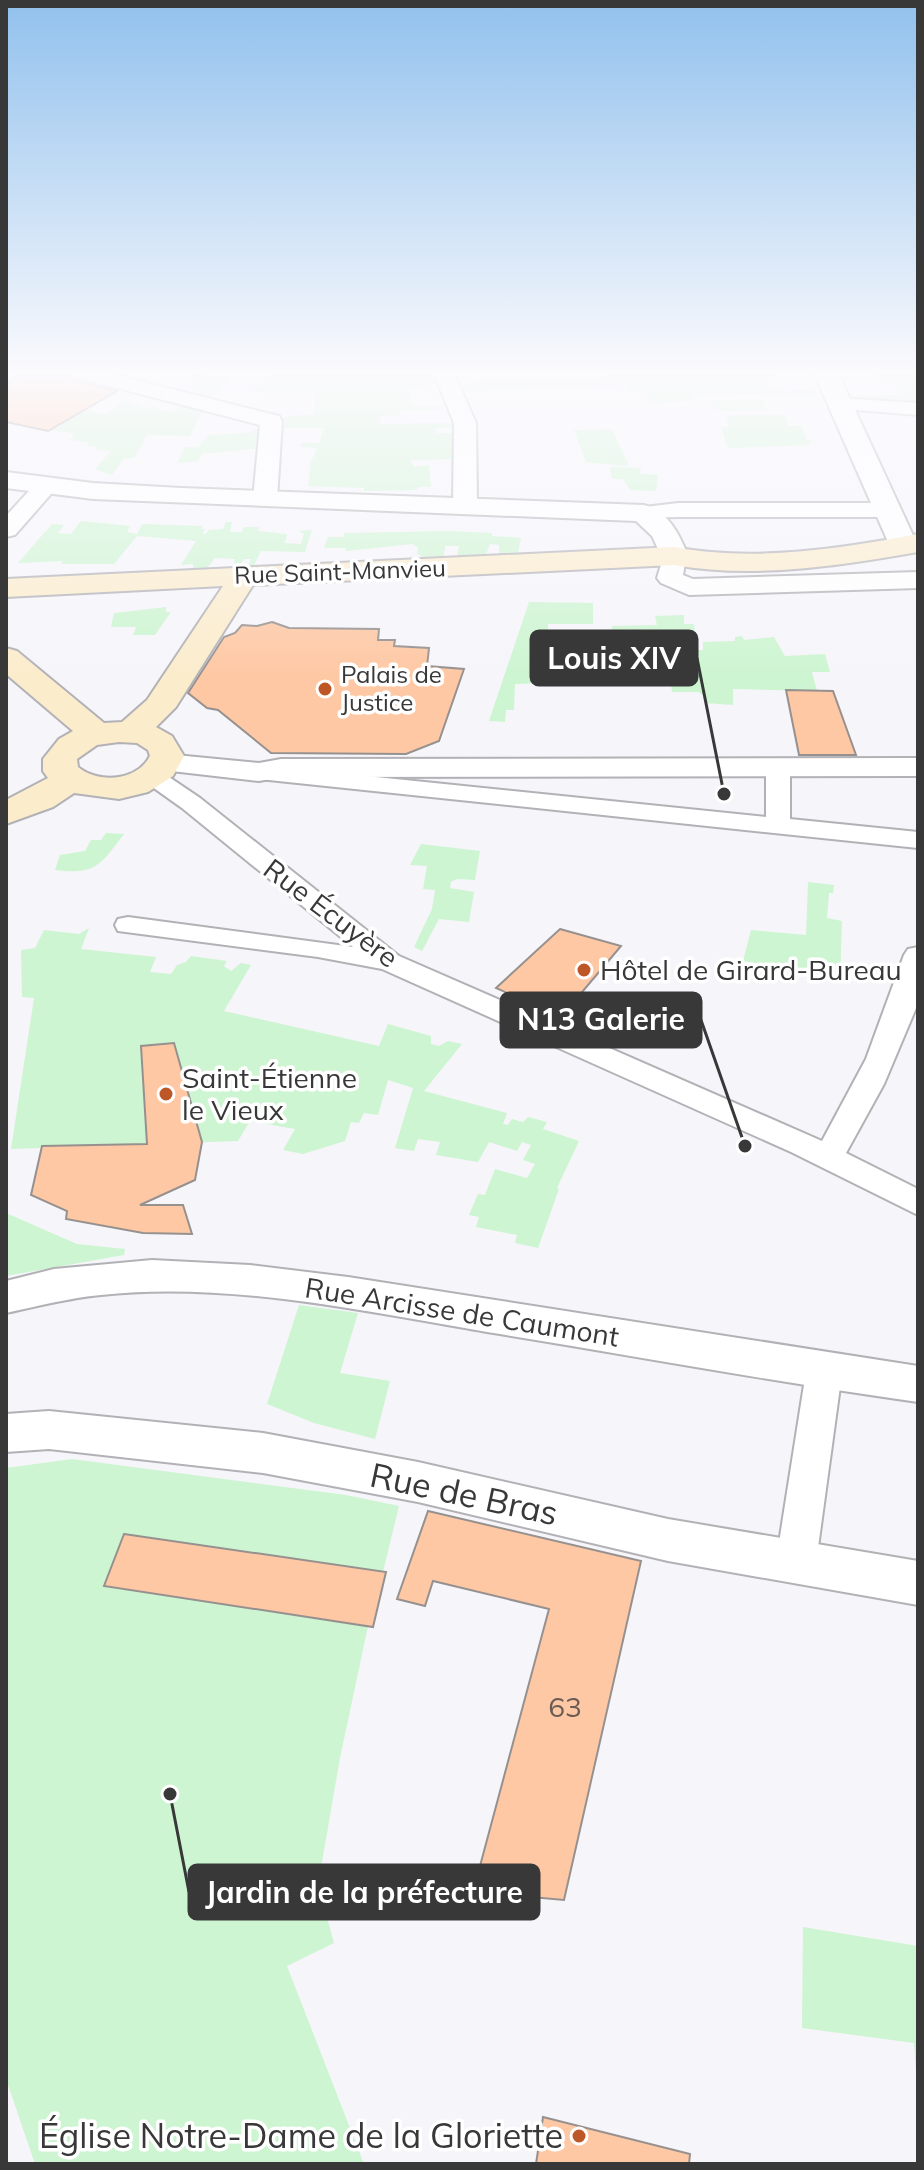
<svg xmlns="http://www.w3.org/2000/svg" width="924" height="2170" font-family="Mulish,sans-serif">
<rect width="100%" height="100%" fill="#f6f5fa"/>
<path fill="#cdf5d1" d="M183,373L233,377L208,401L190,397L200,391L182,385H192L198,378Z
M273,373H434L439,383L408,390L414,407L438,406L444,409L400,410V415L380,416L379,424L453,423V428H436V433H453L454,459L410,460L414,467L429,465L431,487H418L417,490L364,491V488L308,486L311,462L317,448L301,447V443H319L324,428H284L285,417L315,414V393L251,392Z
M602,373H778L781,379H766L769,389H782L783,392L813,389L816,395L692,393L694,400L650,404L647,399L649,396L643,391L629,392L626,385L463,391L462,385L467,382L603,378Z
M918,373V405L863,401L861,396L904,395L890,381L877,382L873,374Z
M125,400L144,409L150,407L171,412L184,406L203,410L190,436L147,435L134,458H124L112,475L95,469L111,451L96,450L97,447L87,446L89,443L69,440L75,434L51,430L85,410L107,414Z
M712,400H763L767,411H719L714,410Z
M730,415H785L789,426H802L806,440L818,442H809L810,445L728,448L721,427H729L726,417Z
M253,429H262V448L202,454L198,461L177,463L185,447H198L208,435L250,433Z
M612,429L629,466L586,462L574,430Z
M610,467L641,468L640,474L658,475L656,491L630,490L623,479H612Z
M81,521L130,526L127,532L137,534L142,524L203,526L201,529H205L202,534H205L209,530L223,529L226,522H232L230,532H242L244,527H259L258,531L287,534L285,543L301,544L304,534L299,531L312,530L305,552L261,551L254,565L248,566L251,559H244L240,566H233L235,559L215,558L207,568H193V564L181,565L196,541L137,536L114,564H61L63,561L18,563L52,524L64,525L58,533L71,534Z
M449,531L492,533V536L521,538L518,553L499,554V545L490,544L486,554L457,556L459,546H445L444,556L423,557L417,554L418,548L413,544L346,551V548H324L328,537H343L345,533Z
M529,602L593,603V624H548V641L573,639V635H611L612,626L657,625L655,616L684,615V624H694L696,641L662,642L663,652L611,653L613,672L588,671V678L557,677V664H545L543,683L515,684L514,710H506L505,722L489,721Z
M166,607V612H171L155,635H133L136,627H111L114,613Z
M742,636L744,640L774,637L785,656L825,654L830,672H812L817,691L733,689V705L705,703V696L698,692H672L668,655L677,650H703V642L735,641V637Z
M106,833L124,834C100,865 97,875 55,870L60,855L85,851L91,840H101Z
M421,844L480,851L475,880L457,879L451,882L450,888L474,892L469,922L439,919L422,951L414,947L432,909L435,890L423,889L427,866L410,865Z
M808,882L834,885L833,893H829L827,918L842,921L840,980L743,961L751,930L806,935Z
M89,928L81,949L156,957L150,972L171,974L177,965L186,962L191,956L227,961L224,966L231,971L241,963L251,965L224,1011L379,1046L388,1024L431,1036V1044L439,1046L448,1041L462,1044L424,1091L507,1113L503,1124L508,1125L512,1119L523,1122L528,1117L547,1122L543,1129L579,1141L557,1188L559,1189L538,1248L515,1243L517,1235L476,1227L479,1217L469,1215L478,1194L485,1195L495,1169L527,1178L535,1164L523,1160L531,1145L522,1142L517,1151L489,1142L478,1162L436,1155L440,1142L418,1139L414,1151L395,1148L413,1088L388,1080L378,1115L364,1113L359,1123L351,1122L345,1141L303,1154L283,1150L295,1129L250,1121L238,1141L11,1149L34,998L22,997L21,950L35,948L44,930L79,934Z
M6,1213L77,1244L125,1249L124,1255L6,1276Z
M299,1305L358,1313L340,1373L390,1381L375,1439L314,1423L267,1404Z
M72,1459L346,1495L399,1506L383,1572L124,1534L104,1585L368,1626L340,1758L318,1885L334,1943L287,1966L364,2164H35L6,2079V1468Z
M803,1927L918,1946V2101L914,2043L802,2028Z"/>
<path fill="#fec8a4" stroke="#96918f" stroke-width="2" d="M23,373H63L74,380L117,391L48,431L6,422V384Z
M272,622L289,628L379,629L378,640H395L394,646L429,648L427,666L464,669L439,741L406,754L271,753L218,710L207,708L188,693L224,637L235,633L242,625L257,626Z
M786,690L833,691L856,755H799Z
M560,929L621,946L561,1017L496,988Z
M174,1043L202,1142L195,1180L140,1205H183L192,1234L143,1233L66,1219L67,1211L31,1195L42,1146L147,1144L141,1046Z
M428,1511L641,1561L564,1900L473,1892L549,1609L433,1581L425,1606L397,1599Z
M124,1534L386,1572L373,1627L104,1586Z
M543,2117L690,2154L689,2164H536Z"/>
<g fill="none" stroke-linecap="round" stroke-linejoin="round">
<defs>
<path id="pedestrian" d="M6,373H20L6,381Z
M778,760L786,762L790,767V819L918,832V848L259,779L251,777L247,772L251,767L259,765L766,817V767L770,762Z
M152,769L160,771L200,798L399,956L822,1141L866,1059L904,955L908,949L918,947L916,1008L884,1084L846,1153L918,1189V1215L791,1152L382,969L318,957L118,931L115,925L118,919L128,917L353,947L182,808L144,781L140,776L144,771Z
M824,1358L837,1362L842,1372L816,1562L810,1574L796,1579L782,1574L776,1562L806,1372L811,1362Z"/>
<path id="minor" d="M72,373H107L279,416L282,421L277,499L273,504H257L253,499L260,425L75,377Z
M434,373H454L476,423L477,503L473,508H457L453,503L454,423Z
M840,398L918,403V415L833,408L829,404L833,400Z
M46,479L54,481L58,486L15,535L6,537V516L38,481Z
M678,503H888L896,505L900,510L896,515L888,517H678L636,518L632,513L636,508Z
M674,549L683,551L686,556L683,575L693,579L918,572V588L689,595L661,583L657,578L665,551Z
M165,754L259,763L281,759L918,758V776L281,777L259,781L154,769L150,763L154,757Z
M152,1260L250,1265L348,1277L918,1366V1402C774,1382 631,1355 487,1332C364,1311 226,1281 101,1295C69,1298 38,1306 6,1313V1281L54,1269Z
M49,1411L263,1433L418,1462L668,1519L918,1561V1605L668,1561L418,1502L263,1473L49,1449L6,1452V1414Z"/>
<path id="tertiary" d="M814,373H838L917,544L913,550L903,553L893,550L889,544Z
M6,472L93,483L181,488L644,505C668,511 680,535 688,556L684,562L674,565L664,562L652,536L636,521L93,499L6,488Z"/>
<path id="secondary" d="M918,534V552C839,566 753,579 674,565L253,585L176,707L156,727L172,736L184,756L173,776L148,792L119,799L74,793L53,807L6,824V800L48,778L43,771V759L59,739L73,731L6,674V648L17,651L104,723L122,722L147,700L223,586L6,597V579L674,547C753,562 839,549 918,534ZM119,742L137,743L148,750L150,756C137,781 99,784 78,767L77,759L97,745Z"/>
</defs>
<use href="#pedestrian" stroke="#b2b1b6" stroke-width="4"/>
<use href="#minor" stroke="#b2b1b6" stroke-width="4"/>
<use href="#tertiary" stroke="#b2b1b6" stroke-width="4"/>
<use href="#secondary" stroke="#b2b1b6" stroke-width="4"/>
<use href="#pedestrian" fill="#fff" fill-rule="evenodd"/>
<use href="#minor" fill="#fff" fill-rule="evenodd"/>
<use href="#tertiary" fill="#fff" fill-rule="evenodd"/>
<use href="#secondary" fill="#fbeccc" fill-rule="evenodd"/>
</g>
<linearGradient id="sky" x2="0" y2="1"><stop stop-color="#91c1ed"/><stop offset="0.55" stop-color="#fbfafd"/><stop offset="1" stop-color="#fbfafd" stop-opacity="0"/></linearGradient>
<rect width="924" height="677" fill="url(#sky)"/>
<g fill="#bd5727" stroke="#fff" stroke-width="3">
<circle cx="325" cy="689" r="8"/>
<circle cx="584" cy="970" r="8"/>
<circle cx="166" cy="1094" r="8"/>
<circle cx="579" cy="2136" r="8"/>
</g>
<g text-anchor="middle" stroke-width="7" stroke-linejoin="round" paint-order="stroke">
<g font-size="24" fill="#383839" stroke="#fff">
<text transform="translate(340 572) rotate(-2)" y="8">Rue Saint-Manvieu</text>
</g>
<g font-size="24" fill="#383839" stroke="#fff" text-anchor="start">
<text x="341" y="683">Palais de<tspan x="341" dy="28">Justice</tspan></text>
</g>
<g font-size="28" fill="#383839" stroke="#fff">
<text transform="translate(331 913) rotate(37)" y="10">Rue Écuyère</text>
<text transform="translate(462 1312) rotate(9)" y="10">Rue Arcisse de Caumont</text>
</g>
<g font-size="28" fill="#383839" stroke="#fff" text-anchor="start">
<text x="600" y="980">Hôtel de Girard-Bureau</text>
<text x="182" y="1088">Saint-Étienne<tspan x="182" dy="32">le Vieux</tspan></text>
</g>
<g font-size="28" fill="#6a5c54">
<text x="565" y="1717">63</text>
</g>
<g font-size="34" fill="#383839" stroke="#fff">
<text transform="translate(464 1494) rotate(12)" y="12">Rue de Bras</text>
</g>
<g font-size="34" fill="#383839" stroke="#fff" text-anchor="end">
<text x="563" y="2148">Église Notre-Dame de la Gloriette</text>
</g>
</g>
<path fill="none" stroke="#383839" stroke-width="3" d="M724 794L697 658M745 1146L701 1020M170 1794L189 1892"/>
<g fill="#383839" stroke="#fff" stroke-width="3">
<circle cx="724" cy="794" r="8"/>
<circle cx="745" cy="1146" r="8"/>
<circle cx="170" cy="1794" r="8"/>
</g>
<g fill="#383839" stroke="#383839" stroke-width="3">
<rect x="531" y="631" width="166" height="54" rx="8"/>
<rect x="501" y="993" width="200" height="54" rx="8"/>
<rect x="189" y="1865" width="350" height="54" rx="8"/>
</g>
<g font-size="30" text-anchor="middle" font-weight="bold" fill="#fff">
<text x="614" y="669">Louis XIV</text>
<text x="601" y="1030">N13 Galerie</text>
<text x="364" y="1903">Jardin de la préfecture</text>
</g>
<rect width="924" height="2170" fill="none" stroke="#383839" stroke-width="16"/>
</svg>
